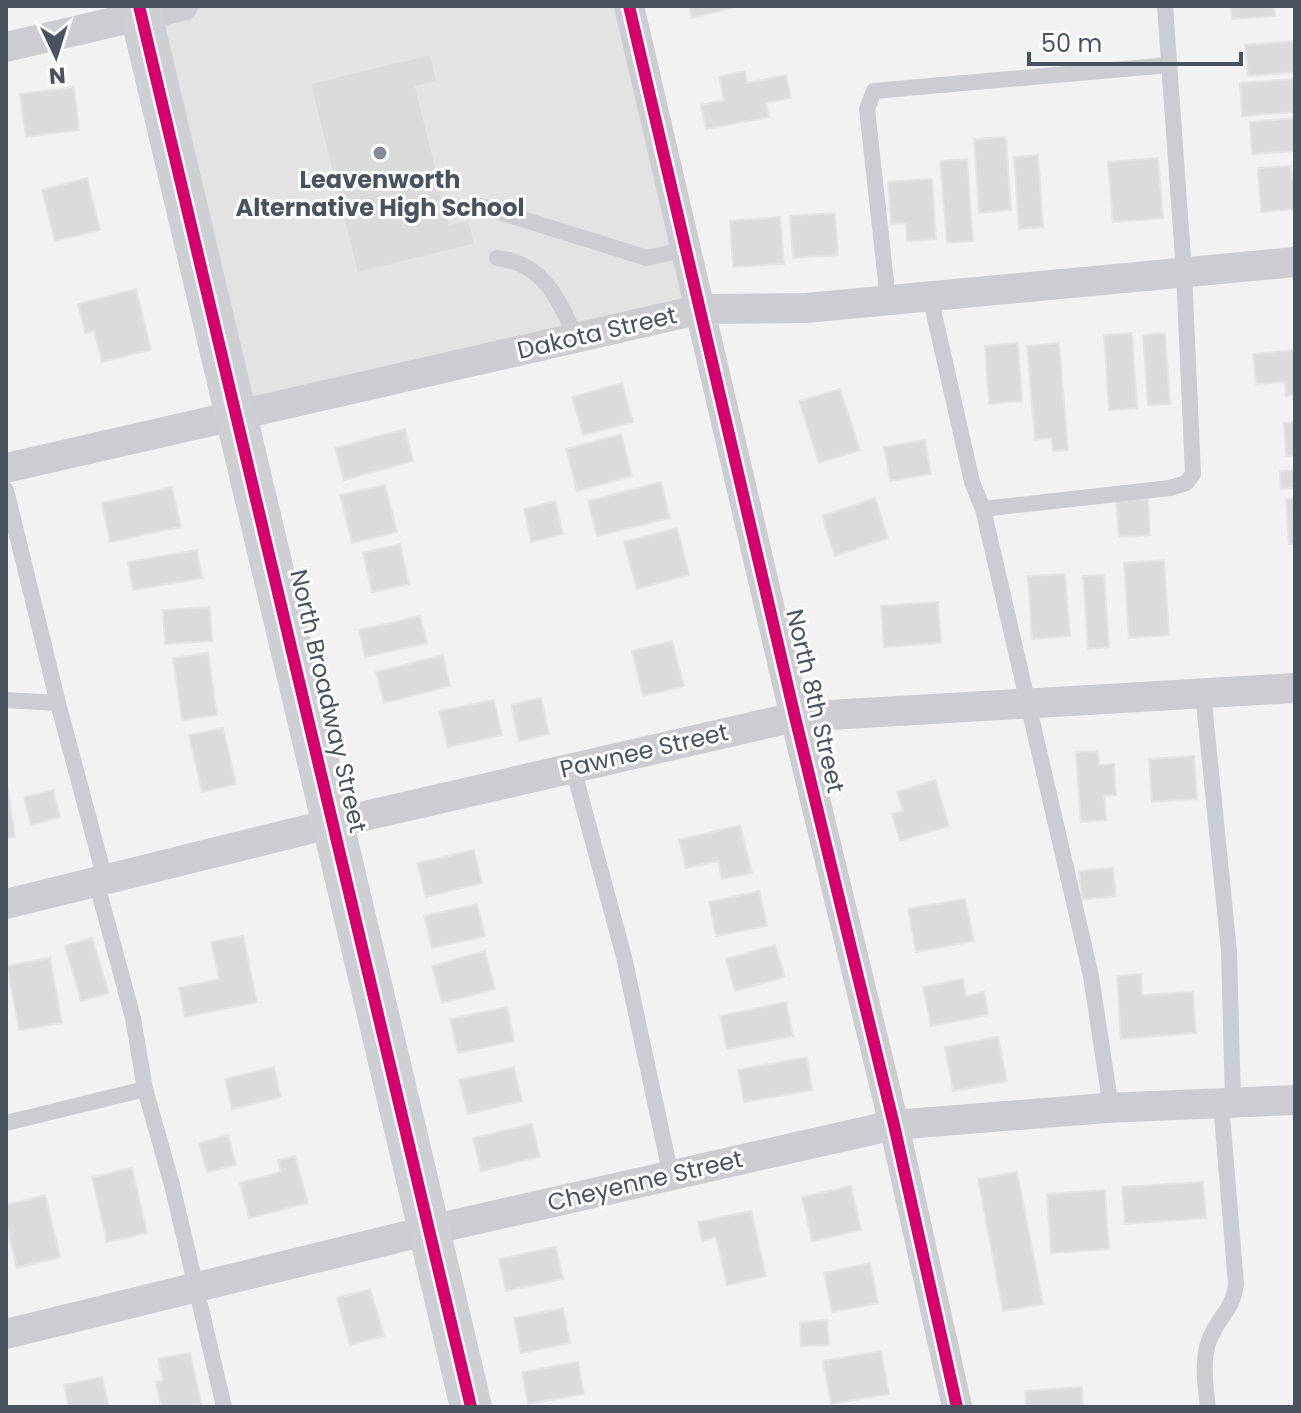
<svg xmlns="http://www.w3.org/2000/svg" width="1301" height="1413" font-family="Poppins,sans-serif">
<rect width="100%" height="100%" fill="#f2f2f2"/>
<path fill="#e4e3e4" d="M183,6H629L702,309L238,414L142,17Z"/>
<path fill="#dbdbdc" stroke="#e3e4e5" stroke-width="2" d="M689,6H739L692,18Z
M1231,6H1274L1275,16L1232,19Z
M1295,41V72L1248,76L1245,45Z
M431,54L437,81L416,87L450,224L469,219L475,244L357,273L310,83Z
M745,71L747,83L786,75L791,98L766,103L769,117L706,129L701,105L724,100L719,77Z
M1295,79V112L1242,116L1240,83Z
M74,87L79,130L26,137L20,94Z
M1295,118V151L1252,154L1250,122Z
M1006,137L1011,210L979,213L974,139Z
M1038,155L1043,227L1019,229L1014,157Z
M1158,158L1163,218L1113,222L1108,162Z
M967,159L973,241L947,243L940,161Z
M1291,166L1292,179H1295V217L1294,209L1261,212L1258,168Z
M87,178L100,230L55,241L42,190Z
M932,179L936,239L907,241L906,223L891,224L888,182Z
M835,213L838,255L793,258L790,216Z
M780,217L784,264L733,267L730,221Z
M136,289L151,350L102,362L94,331L85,333L78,304Z
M1132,333L1137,408L1109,410L1104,335Z
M1165,333L1170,404L1148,405L1143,335Z
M1018,343L1022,401L989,404L985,346Z
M1059,343L1068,450L1053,451L1051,438L1035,440L1027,346Z
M1295,350V395L1286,396L1285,382L1256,384L1253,354Z
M622,383L633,422L583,435L572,397Z
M840,389L860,450L819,463L799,401Z
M1295,422V455L1286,456L1284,423Z
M405,429L413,461L344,480L335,448Z
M621,434L632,476L577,491L566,449Z
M925,440L931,474L890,481L884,447Z
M1295,470V488L1281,489L1280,471Z
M661,482L670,518L597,536L588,501Z
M385,485L397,532L352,543L340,495Z
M172,487L181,527L110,542L102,503Z
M875,498L888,538L835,556L822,516Z
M1148,499L1150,535L1119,537L1116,501Z
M1286,499H1295V543L1289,544Z
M555,501L563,534L531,542L524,509Z
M677,528L689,575L637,589L624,542Z
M400,544L409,584L372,592L363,553Z
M197,550L202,578L133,590L128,562Z
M1164,560L1169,635L1129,638L1124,563Z
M1065,574L1070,636L1032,639L1028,576Z
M1104,575L1109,647L1088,649L1083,576Z
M938,602L941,643L884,647L881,606Z
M210,607L212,641L165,644L163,610Z
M420,616L427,643L365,657L359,630Z
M672,641L684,686L643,696L632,651Z
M208,653L217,715L182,720L173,658Z
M443,655L450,686L384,703L376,672Z
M541,698L549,734L519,741L511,705Z
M494,700L502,735L448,747L439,711Z
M223,728L236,784L202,792L189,735Z
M1098,751L1099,765L1114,764L1116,795L1104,796L1106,820L1081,822L1076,752Z
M1194,756L1197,799L1152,802L1149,759Z
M6,777L15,837L6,838Z
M935,780L949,826L900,841L892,814L903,811L897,792Z
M53,790L60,817L31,825L24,797Z
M740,825L752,873L722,879L718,861L686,868L679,840Z
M474,850L482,883L426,897L417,863Z
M1113,868L1116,896L1082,900L1079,871Z
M759,891L767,926L716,936L709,902Z
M965,899L974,941L916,952L908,909Z
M477,904L485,936L432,948L424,916Z
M243,936L257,1002L185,1017L179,988L219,979L211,942Z
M92,938L109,993L81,1001L65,946Z
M775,945L785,977L735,991L726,959Z
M485,951L495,989L442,1003L432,966Z
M50,958L62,1023L19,1030L7,966Z
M1141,974L1142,995L1193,992L1196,1033L1121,1039L1117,976Z
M963,979L966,996L984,992L988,1015L931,1026L923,987Z
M786,1002L793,1036L727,1049L720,1016Z
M507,1007L514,1041L458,1053L450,1019Z
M998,1037L1007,1081L953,1091L945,1047Z
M807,1057L812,1090L744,1102L738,1070Z
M274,1067L281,1097L232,1109L225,1079Z
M514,1067L522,1101L468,1114L459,1080Z
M532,1124L540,1157L481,1171L473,1138Z
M228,1135L236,1165L207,1172L199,1143Z
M295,1156L308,1203L249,1218L240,1183L281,1172L278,1160Z
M132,1168L147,1233L107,1242L92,1177Z
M1017,1172L1043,1304L1003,1311L978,1179Z
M1203,1182L1206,1218L1125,1224L1122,1187Z
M851,1186L861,1230L812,1241L802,1197Z
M1105,1190L1109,1249L1051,1253L1047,1194Z
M45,1195L60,1257L17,1268L6,1222V1205Z
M751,1211L766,1276L727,1285L716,1237L702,1241L698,1222Z
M556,1247L563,1279L506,1291L499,1259Z
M870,1263L878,1303L832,1312L824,1273Z
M370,1289L384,1336L350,1345L337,1298Z
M563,1308L570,1343L521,1353L514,1318Z
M827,1320L829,1345L801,1346L800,1322Z
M881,1351L889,1394L831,1404L823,1361Z
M190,1353L202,1407H161L156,1382L163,1380L158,1359Z
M578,1362L584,1394L528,1404L522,1372Z
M102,1377L109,1407H69L64,1385Z
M1082,1387L1083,1407H1026L1025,1391Z"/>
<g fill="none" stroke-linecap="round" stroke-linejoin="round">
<path stroke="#cbcdd0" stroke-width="16" d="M480,206L647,258L687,249
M497,258C542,262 560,300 576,338
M930,296L972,482L983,509L1091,976L1111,1108
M888,300L867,109L874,91L1169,65
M6,490L58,703L105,879
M983,509L1170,488L1186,483L1193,474L1184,272L1165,6
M1203,693L1229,951L1233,1102
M6,700L58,703
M573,768L624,957L671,1176
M96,881L133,1018L145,1089L172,1185L224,1407
M6,1123L145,1089
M1208,1407C1205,1382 1200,1353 1214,1330C1224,1312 1233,1307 1236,1284L1221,1103"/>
<path stroke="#cbcdd0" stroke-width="30" d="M629,6L795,717L894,1125L957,1407
M6,47L183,6
M6,468L702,309L806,308L1295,262
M6,904L334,823L795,717L1295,688
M6,1334L430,1230L894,1125L1106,1108L1295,1100"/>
<path stroke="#cdcfd2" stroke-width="42" d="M139,6L471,1407"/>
<defs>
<path id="cycleway" d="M139,6L471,1407
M629,6L795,717L894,1125L957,1407"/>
</defs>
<use href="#cycleway" stroke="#fff" stroke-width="17"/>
<use href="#cycleway" stroke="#d6006c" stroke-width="12"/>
</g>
<circle fill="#848b92" stroke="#fff" stroke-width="3" cx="380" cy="153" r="8"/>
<g text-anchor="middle" stroke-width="6" stroke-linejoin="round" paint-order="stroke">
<g font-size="24" font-weight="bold" fill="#48535f" stroke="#fff">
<text x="380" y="188">Leavenworth<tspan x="380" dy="28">Alternative High School</tspan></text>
</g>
<g font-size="24" fill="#48535f" stroke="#fff">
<text transform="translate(597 333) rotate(-13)" y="8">Dakota Street</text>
<text transform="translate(328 701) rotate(77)" y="8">North Broadway Street</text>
<text transform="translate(815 701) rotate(77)" y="8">North 8th Street</text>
<text transform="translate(644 751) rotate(-13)" y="8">Pawnee Street</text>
<text transform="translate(645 1181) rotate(-13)" y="8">Cheyenne Street</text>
</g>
</g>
<rect width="1301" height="1413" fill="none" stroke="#48535f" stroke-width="16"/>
<g transform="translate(56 56) rotate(176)" stroke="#ffffff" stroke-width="6" paint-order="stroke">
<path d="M0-6L14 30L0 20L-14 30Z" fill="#48535f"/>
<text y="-12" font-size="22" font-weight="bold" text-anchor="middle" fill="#48535f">N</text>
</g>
<path d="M1029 52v12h212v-12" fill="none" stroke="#48535f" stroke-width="4"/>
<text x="1041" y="52" font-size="24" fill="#48535f" stroke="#ffffff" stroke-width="6" paint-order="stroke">50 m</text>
</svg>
